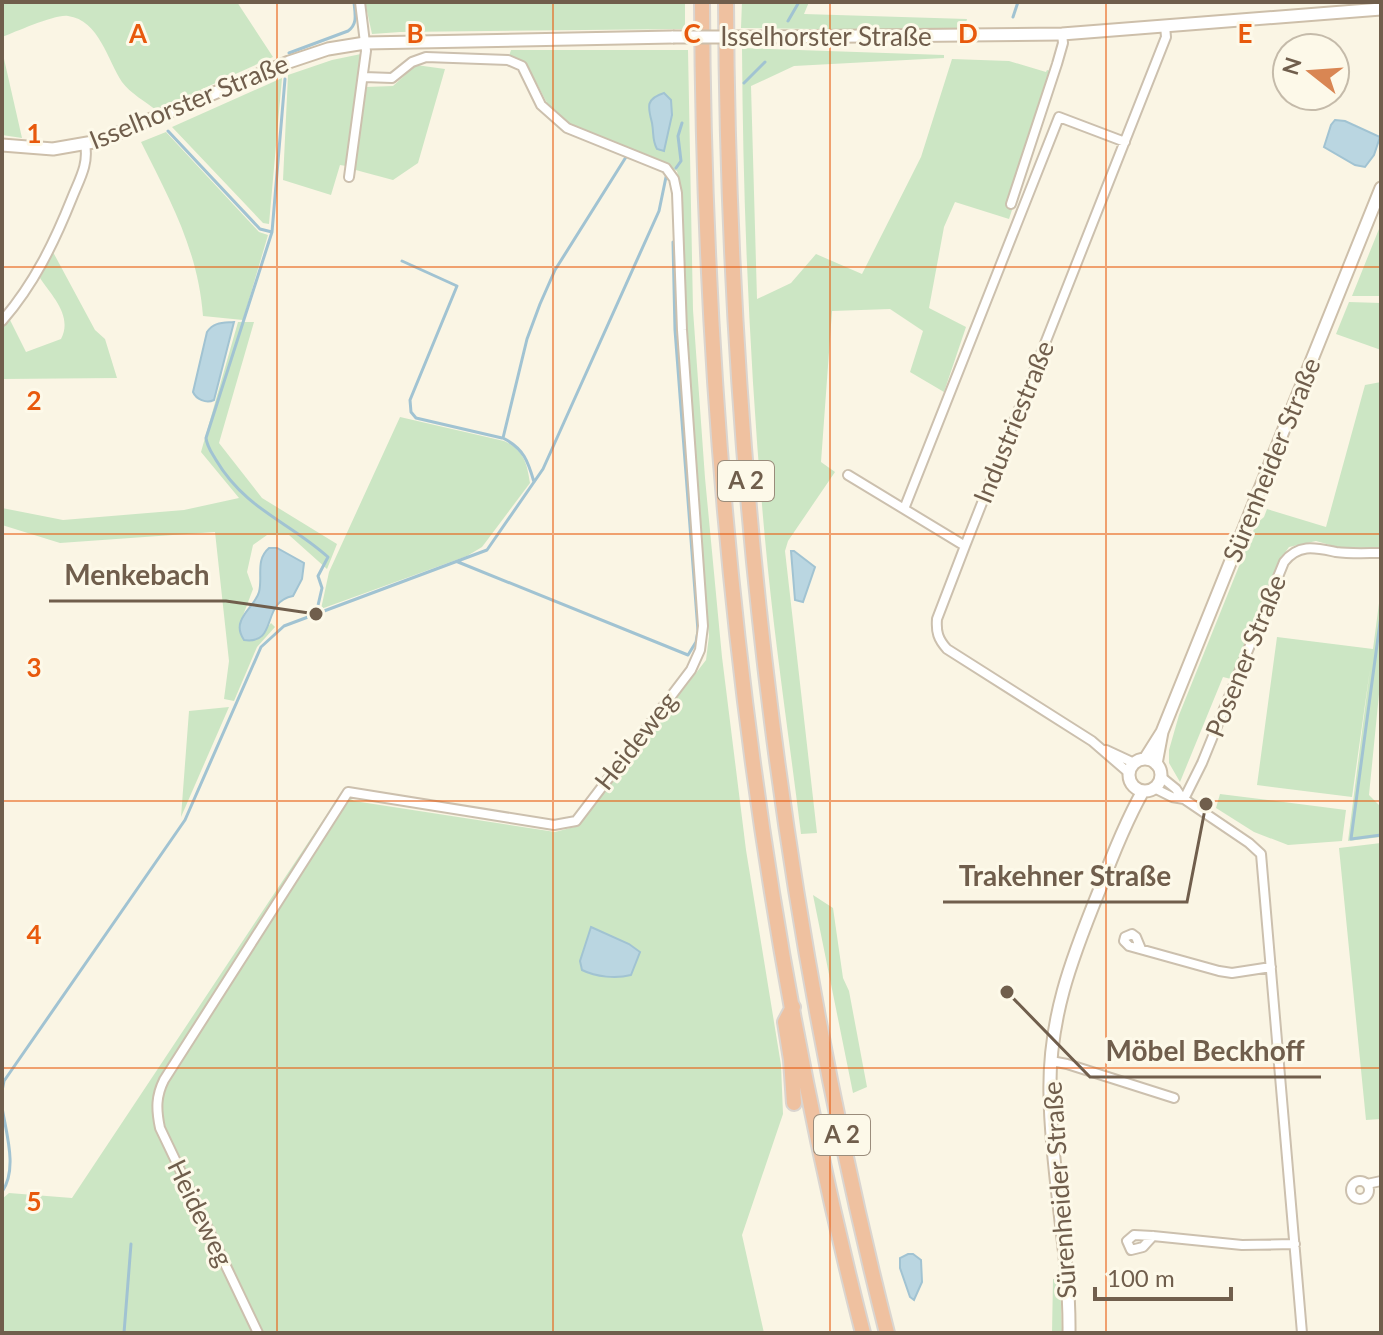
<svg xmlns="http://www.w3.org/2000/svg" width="1383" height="1335" font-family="Lato,sans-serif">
<rect width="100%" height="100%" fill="#faf5e4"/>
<path fill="#cce6c4" d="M2,2H237L273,57L156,110C146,102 130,93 122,82C108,61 99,20 68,16C55,14 16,32 2,37Z
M365,2H685V29L400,32L372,34Z
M742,2H809L804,14L967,19L964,31L741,28Z
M742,48L944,55V58L794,66L751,86L757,299L791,283L816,254L862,274L921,157L952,59L1009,61L1046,72L1047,70L1057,73L1009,219L955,202L944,227L929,308L966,327L944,392L910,372L923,331L890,309L832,311L821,462L835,472L788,541L785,551L817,833L801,834C789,736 774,638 765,539C750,376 743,212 742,48Z
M2,50L22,138L2,135Z
M511,50H688L693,310L705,478L722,657L746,850L781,1065L783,1114L742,1235L764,1333H2V1199L9,1193L72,1198L341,793L354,801L555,832L578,826L706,660L709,636L685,331L682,194L677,171L569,124L547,103L526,63L509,56Z
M361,54L363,63L346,166L340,165L331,195L283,180L288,75L332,60Z
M416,65L445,69L418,163L393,180L352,169L366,87L393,86Z
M282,78L269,224L263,223L172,127Z
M166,132L259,232L268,235L243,320L203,316C198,250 170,200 141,142Z
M1381,224V296H1352Z
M53,252L95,330L105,339L117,378L2,379V326L9,318L26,352L61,339C73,316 52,296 40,278Z
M1349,302L1381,303V350L1336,334Z
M238,322H254L219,443L262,498L337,544L327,569L289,535H267L253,545L247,572L253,589L241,621L251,641L259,638L271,623L275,627L257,647L234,701L224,699L229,661L215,532L60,543L2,525V508L63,520L184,510L239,498L201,452Z
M1381,382V549L1337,547L1316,541L1289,547L1279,561L1231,679L1223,677L1180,782L1169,763V750L1179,715L1256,524L1264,517L1267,509L1326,527L1365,385Z
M400,417L504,441C524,450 527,463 530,483L482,547L467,556L321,609L329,572Z
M1381,588V674L1369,795L1381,807V837L1348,841L1370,669L1352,797L1257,785L1277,637L1373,649Z
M229,707L181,817L189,711Z
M1220,794L1346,810L1342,841L1288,845L1254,832L1216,808Z
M1381,843V1119L1366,1120L1339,848Z
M813,895L833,908L843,978L849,991L867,1087L853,1093Z
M1053,1279H1060L1062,1333H1052Z"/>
<path fill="#bad6e1" stroke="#a1c3d2" stroke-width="2" d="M664,93L671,100L672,115L664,151L657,149C652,140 654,134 652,123C648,107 645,99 664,93Z
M1335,120L1345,121L1380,137L1374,155L1365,167L1355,165L1324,147L1331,125Z
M234,322L214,400C206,404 196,399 193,392L207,332C214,322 222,323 234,322Z
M269,548H277L304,563L302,579L293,596C260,602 279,645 244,640C240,634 238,628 241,621C245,610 256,603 259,592C263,577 255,560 269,548Z
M791,551H794L815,567L803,602L795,600Z
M591,927L629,944L640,952L631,975C616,979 596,977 582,970L580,961Z
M908,1254H913L921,1260L922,1282L914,1300L910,1297L900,1268V1258Z"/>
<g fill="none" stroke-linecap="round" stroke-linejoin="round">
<path stroke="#a1c3d2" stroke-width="3" d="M1013,17L1018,2
M788,21L799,2
M289,53L348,31C358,24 355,14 354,2
M285,79L272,232L206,438C207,447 212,453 216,460C246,510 288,521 328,557L318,576L322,588L316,614
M744,83L765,62
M168,131L260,229L272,232
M676,168L681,161L678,136L682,123
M402,261L457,286L410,400L411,412L416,418L502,438
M534,482C528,461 524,449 503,438L527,339L540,304L555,270L626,157
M458,562L688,655L696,642L698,631L675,330L673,242
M1381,615L1351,839L1381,835
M2,1091L4,1081L185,820L261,647L284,626L487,550L543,469L659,211L666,177
M2,1107C6,1133 18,1169 2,1192
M124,1333L131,1244"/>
<defs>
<path id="street" d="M349,177L366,51L360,2
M1011,204L1057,64L1063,43L1062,34
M2,321C34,284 54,243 72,198C79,180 89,164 85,145
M848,475L965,546
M904,509L1059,117L1125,142
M1106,750L1134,763
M1129,773L1092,741L947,649C938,639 936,632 937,619L965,546L1166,37L1165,26
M1160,776L1176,789L1182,798
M1154,788L1172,797L1184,799L1249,843L1261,854L1302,1333
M1184,799L1202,763L1284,562C1299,543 1316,548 1336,552C1350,554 1367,553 1381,553
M1141,949L1136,937L1132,934L1125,937L1124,941L1129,946L1219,971L1232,973L1271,967
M1051,1061L1067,1064L1174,1098
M1351 1190a9 9 0 1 1 18 0a9 9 0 1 1-18 0Z
M1367,1184L1381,1181
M1153,1236L1143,1247L1131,1250L1127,1241L1134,1235L1153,1236L1242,1245L1295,1244
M258,1333L160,1128C156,1109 156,1096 164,1080L348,792L554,825L576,821L691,670L700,650L703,626L682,330L677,193L674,179L666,168L567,128L541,105L522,66L508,60L426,57L412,62L392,78L364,77"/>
<path id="secondary" d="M756,37L1062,34L1381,9
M2,145L53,149L99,141L289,62L328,49L365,43L673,37
M1145,759L1162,732
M1129 775a16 16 0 1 1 32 0a16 16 0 1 1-32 0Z
M1156,764L1162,732L1381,188
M1069,1333C1070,1254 1051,1175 1050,1096C1048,1020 1071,960 1099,891C1112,856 1125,823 1143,791"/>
<path id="highway" d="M702,2C704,450 752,899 863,1333
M726,2C728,450 777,898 887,1333
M793,1007L785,1022L791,1060L794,1103"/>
</defs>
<use href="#street" stroke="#ccc0ae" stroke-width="12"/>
<use href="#secondary" stroke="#cdbfaa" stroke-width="15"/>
<use href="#highway" stroke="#dad5d0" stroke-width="18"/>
<use href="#street" stroke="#fff" stroke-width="8"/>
<use href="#secondary" stroke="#fff" stroke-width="11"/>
<use href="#highway" stroke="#efc1a0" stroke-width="14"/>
<defs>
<path id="secondary-bridge" d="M673,37H756"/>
</defs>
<use href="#secondary-bridge" stroke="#cdbfaa" stroke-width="15" stroke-linecap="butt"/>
<use href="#secondary-bridge" stroke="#fff" stroke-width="11"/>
</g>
<path fill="none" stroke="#e8590c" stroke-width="2" stroke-opacity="0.55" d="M277,2V1333M553,2V1333M830,2V1333M1106,2V1333M2,267H1381M2,534H1381M2,801H1381M2,1068H1381"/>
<g text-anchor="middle" stroke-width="6" stroke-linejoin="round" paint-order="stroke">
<g fill="#fdf9e9" stroke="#9a8c7b" stroke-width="2">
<rect x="718" y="461" width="56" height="40" rx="6"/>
<rect x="814" y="1115" width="56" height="40" rx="6"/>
</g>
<g font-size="24" font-weight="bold" fill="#705e4c">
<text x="746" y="489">A 2</text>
<text x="842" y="1143">A 2</text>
</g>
<g font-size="26" fill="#705e4c" stroke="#fdf9e9">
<text x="826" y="46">Isselhorster Straße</text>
<text transform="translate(189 102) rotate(-22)" y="9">Isselhorster Straße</text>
<text transform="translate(1014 422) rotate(-68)" y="9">Industriestraße</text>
<text transform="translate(1272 460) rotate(-68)" y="9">Sürenheider Straße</text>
<text transform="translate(1246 656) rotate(-68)" y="9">Posener Straße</text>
<text transform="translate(636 741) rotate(-52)" y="9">Heideweg</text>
<text transform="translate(1060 1190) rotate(-94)" y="9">Sürenheider Straße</text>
<text transform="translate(200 1213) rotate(64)" y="9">Heideweg</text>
</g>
</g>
<g font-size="26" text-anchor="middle" font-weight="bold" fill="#e8590c" stroke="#fdf9e9" stroke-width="6" stroke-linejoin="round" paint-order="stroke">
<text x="138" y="43">A</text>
<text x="415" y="43">B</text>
<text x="692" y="43">C</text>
<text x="968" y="43">D</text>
<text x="1245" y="43">E</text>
<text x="34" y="143">1</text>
<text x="34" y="410">2</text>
<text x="34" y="677">3</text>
<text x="34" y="944">4</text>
<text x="34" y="1211">5</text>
</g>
<path fill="none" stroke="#705e4c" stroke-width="3" d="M316 614L226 601H49M1206 804L1187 902H943M1007 992L1090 1077H1321"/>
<g fill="#705e4c" stroke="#fdf9e9" stroke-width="3">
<circle cx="316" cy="614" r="8"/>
<circle cx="1206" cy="804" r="8"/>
<circle cx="1007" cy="992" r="8"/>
</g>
<g font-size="28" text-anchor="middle" font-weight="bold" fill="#705e4c" stroke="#fdf9e9" stroke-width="6" stroke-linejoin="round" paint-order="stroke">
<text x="137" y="585">Menkebach</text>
<text x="1065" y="886">Trakehner Straße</text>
<text x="1205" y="1061">Möbel Beckhoff</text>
</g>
<rect width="1383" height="1335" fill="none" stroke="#705e4c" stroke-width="8"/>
<g transform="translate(1311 72) rotate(287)"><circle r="38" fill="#fdf9e9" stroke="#c5bbaa" stroke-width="2"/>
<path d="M0-6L14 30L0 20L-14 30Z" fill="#d98653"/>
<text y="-12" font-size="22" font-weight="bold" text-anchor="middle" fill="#705e4c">N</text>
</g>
<path d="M1095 1287v12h136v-12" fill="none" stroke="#705e4c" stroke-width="4"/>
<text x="1107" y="1287" font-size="24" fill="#705e4c" stroke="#fdf9e9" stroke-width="6" paint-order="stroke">100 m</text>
</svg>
